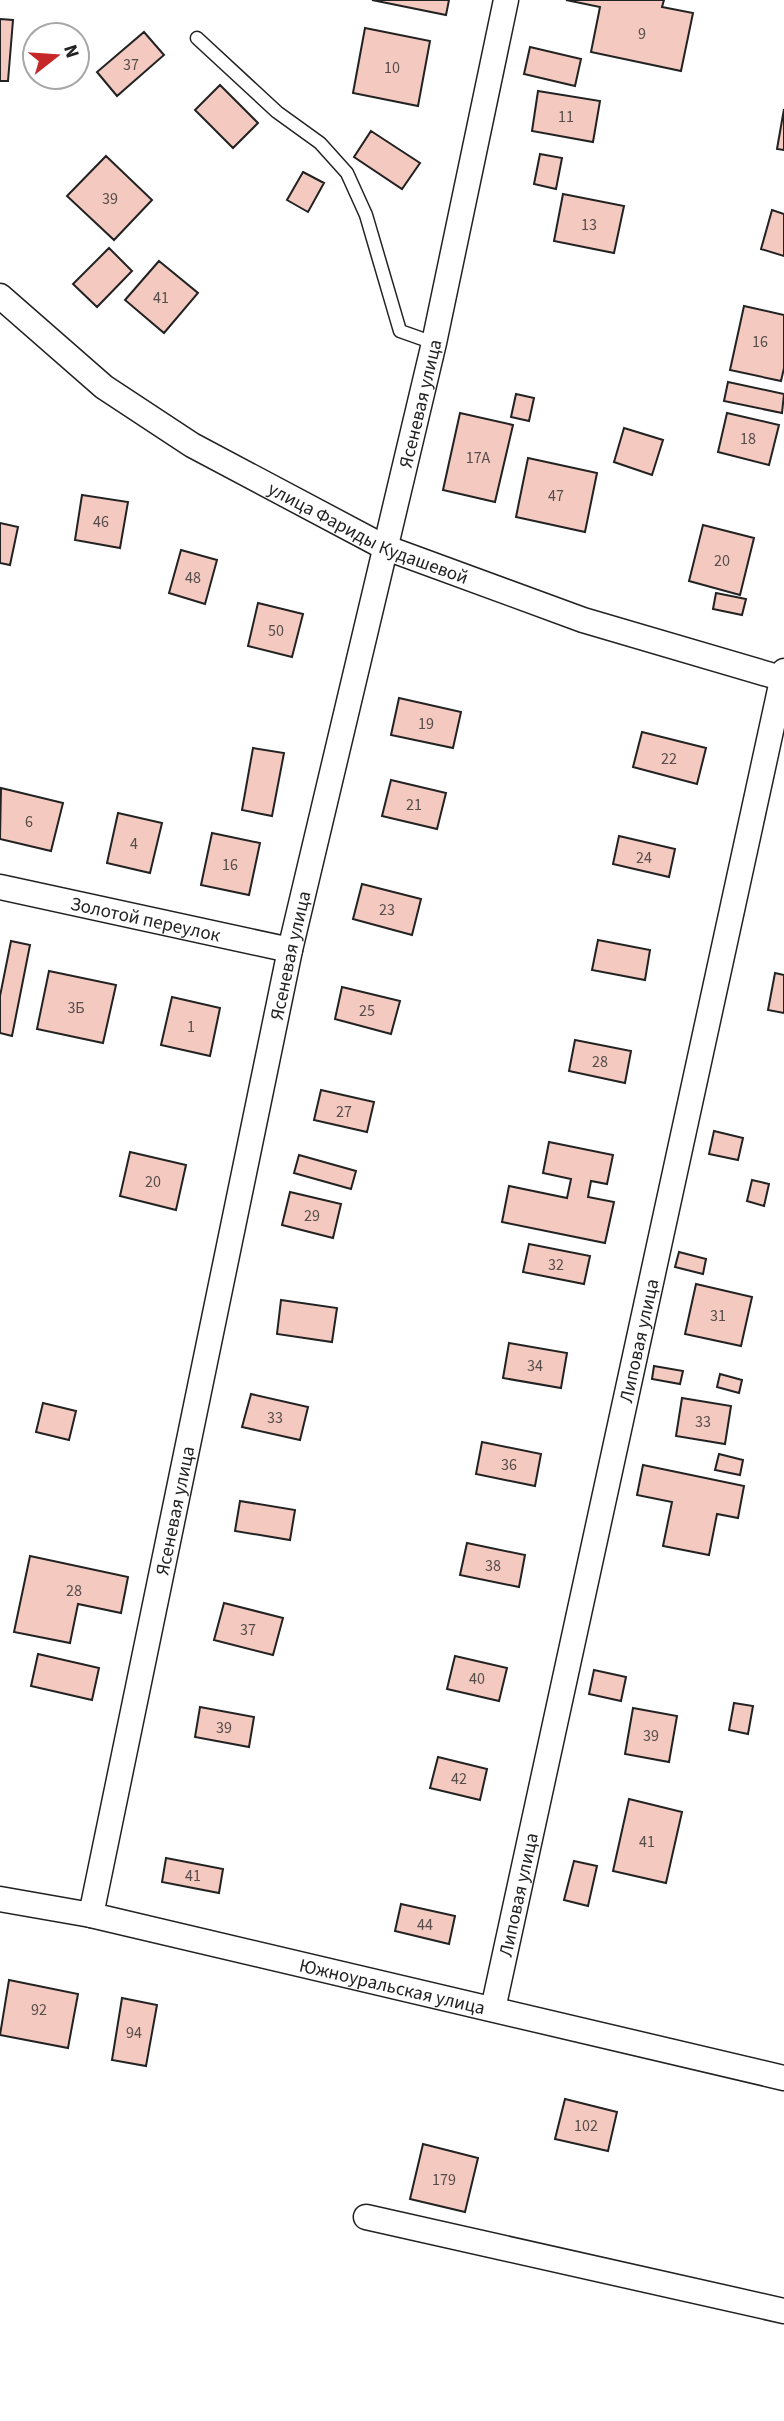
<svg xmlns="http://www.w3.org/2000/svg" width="784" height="2421" font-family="'Source Sans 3',sans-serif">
<rect width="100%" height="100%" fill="#fff"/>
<path fill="#f3c9c0" stroke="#222" stroke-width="2" d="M372,0H449L446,15Z
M566,0H664L662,7L693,13L681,71L591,52L600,7Z
M0,19L13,20L8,81H0Z
M365,28L430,41L418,106L353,93Z
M144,32L164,55L117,96L97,72Z
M530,47L581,59L575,86L524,74Z
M220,85L258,123L233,148L195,110Z
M538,91L600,101L593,142L532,131Z
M784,109V150L777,149Z
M371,131L420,163L402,189L354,157Z
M540,154L562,158L556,189L534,184Z
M106,156L152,200L114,240L67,196Z
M303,172L324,183L308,212L287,200Z
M563,194L624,206L614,253L554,241Z
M772,210L784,214V256L761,249Z
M109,248L132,271L97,307L73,284Z
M159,261L198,293L164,333L125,300Z
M744,306L784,315V368L781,381L730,370Z
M728,382L784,394L782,413L724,401Z
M516,394L534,398L529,421L511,417Z
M460,413L513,425L495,502L443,490Z
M727,413L779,425L769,465L718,452Z
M624,428L663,440L652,475L614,462Z
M528,458L597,473L585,532L516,517Z
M82,495L128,502L120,548L75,540Z
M0,523L18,527L10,565L0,563Z
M703,525L754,538L740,595L689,581Z
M181,550L217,560L205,604L169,593Z
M716,593L746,599L742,615L713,609Z
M258,603L303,614L292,657L248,646Z
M399,698L461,712L453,748L391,735Z
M642,732L706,748L697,784L633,767Z
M253,748L284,753L272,816L242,810Z
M391,780L446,793L437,829L382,816Z
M1,788L63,803L51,851L0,839Z
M118,813L162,823L150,873L107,863Z
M212,833L260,843L249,895L201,885Z
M619,836L675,849L669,877L613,864Z
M362,884L421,899L412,935L353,919Z
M598,940L650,950L645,980L592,970Z
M11,941L30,945L12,1036L0,1033V996Z
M49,971L116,985L103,1043L37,1029Z
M775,973L784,975V1013L768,1010Z
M342,987L400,1001L391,1034L335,1019Z
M172,997L220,1008L210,1056L161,1045Z
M575,1040L631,1051L625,1083L569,1071Z
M321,1090L374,1102L367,1132L314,1120Z
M714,1131L743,1138L738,1160L709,1154Z
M549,1142L613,1155L607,1184L591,1181L588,1197L614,1202L605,1243L502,1222L509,1186L567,1198L571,1179L543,1173Z
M130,1152L186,1165L176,1210L120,1196Z
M299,1155L356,1171L351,1189L294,1173Z
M752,1180L769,1184L764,1206L747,1201Z
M290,1192L341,1204L333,1238L282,1225Z
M529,1244L590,1256L584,1284L523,1272Z
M679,1252L706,1259L703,1274L675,1267Z
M696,1284L752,1297L741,1346L685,1334Z
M281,1300L337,1308L332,1342L277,1334Z
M509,1343L567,1353L561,1388L503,1378Z
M654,1366L683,1371L680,1384L652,1379Z
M720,1374L742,1380L739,1393L717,1387Z
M251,1394L308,1407L300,1440L242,1427Z
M682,1398L731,1406L725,1444L676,1436Z
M43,1403L76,1411L69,1440L36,1432Z
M482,1442L541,1454L535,1486L476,1474Z
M719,1454L743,1460L740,1475L715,1470Z
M643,1465L744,1486L738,1518L717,1514L709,1555L663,1546L672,1502L637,1495Z
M240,1501L295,1510L290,1540L235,1531Z
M467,1543L525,1555L519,1587L460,1575Z
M30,1556L128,1577L121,1613L78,1604L70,1643L14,1632Z
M224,1603L283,1618L273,1655L214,1640Z
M38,1654L99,1668L92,1700L31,1686Z
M455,1656L507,1668L499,1701L447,1689Z
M594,1670L626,1677L621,1701L589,1694Z
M734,1703L753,1706L748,1734L729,1730Z
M200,1707L254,1717L249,1747L195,1737Z
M633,1708L677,1716L669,1762L625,1754Z
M438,1757L487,1769L480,1800L430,1788Z
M629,1799L682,1812L666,1883L613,1871Z
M166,1858L223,1869L219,1893L162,1882Z
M574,1861L597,1866L588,1906L564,1900Z
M401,1904L455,1916L449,1944L395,1931Z
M9,1980L78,1994L68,2048L0,2035Z
M122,1998L157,2005L146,2066L112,2060Z
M565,2099L617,2112L608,2151L555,2139Z
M423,2144L478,2158L465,2212L410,2199Z"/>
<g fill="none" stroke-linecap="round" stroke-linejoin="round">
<defs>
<path id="service" d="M197,38L277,112L320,143L347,173L366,215L400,331L434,343"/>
<g id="minor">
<path id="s1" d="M0,296L104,387L192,445L384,547L583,620L784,679"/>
<path id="s2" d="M0,887L290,950"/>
<path id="s3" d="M0,1899L91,1915L784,2078"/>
<path id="s4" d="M91,1915L290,950L434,343L506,0"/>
<path id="s5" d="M493,2009L784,671"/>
<path d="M366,2217L784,2311"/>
</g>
</defs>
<use href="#service" stroke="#222" stroke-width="15"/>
<use href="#minor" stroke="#222" stroke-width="27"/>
<use href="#service" stroke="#fff" stroke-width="12"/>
<use href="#minor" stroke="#fff" stroke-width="24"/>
</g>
<g text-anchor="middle" stroke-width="5" stroke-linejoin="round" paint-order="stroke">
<g font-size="16" fill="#564c4a">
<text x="642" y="39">9</text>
<text x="131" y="70">37</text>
<text x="392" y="73">10</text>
<text x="566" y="122">11</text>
<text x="110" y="204">39</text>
<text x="589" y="230">13</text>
<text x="161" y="303">41</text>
<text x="760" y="347">16</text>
<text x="748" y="444">18</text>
<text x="478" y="463">17А</text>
<text x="556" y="501">47</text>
<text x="101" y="527">46</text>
<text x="722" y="566">20</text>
<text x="193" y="583">48</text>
<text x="276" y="636">50</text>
<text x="426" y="729">19</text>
<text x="669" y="764">22</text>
<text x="414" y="810">21</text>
<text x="29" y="827">6</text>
<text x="134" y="849">4</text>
<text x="644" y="863">24</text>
<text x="230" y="870">16</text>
<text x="387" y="915">23</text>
<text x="76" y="1013">3Б</text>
<text x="367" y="1016">25</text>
<text x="191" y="1032">1</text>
<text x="600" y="1067">28</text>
<text x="344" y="1117">27</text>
<text x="153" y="1187">20</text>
<text x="312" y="1221">29</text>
<text x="556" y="1270">32</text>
<text x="718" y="1321">31</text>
<text x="535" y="1371">34</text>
<text x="275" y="1423">33</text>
<text x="703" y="1427">33</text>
<text x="509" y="1470">36</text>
<text x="493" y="1571">38</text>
<text x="74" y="1596">28</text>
<text x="248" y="1635">37</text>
<text x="477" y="1684">40</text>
<text x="224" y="1733">39</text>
<text x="651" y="1741">39</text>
<text x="459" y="1784">42</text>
<text x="647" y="1847">41</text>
<text x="193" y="1881">41</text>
<text x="425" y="1930">44</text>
<text x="39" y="2015">92</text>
<text x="134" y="2038">94</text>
<text x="586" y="2131">102</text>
<text x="444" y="2185">179</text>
</g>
<g font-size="19" fill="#222" stroke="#fff">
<text dy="7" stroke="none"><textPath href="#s4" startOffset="1547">Ясеневая улица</textPath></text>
<text dy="7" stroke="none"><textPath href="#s1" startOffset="441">улица Фариды Кудашевой</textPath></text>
<text dy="7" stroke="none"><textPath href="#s2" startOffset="149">Золотой переулок</textPath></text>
<text dy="7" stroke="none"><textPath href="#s4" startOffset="980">Ясеневая улица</textPath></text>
<text dy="7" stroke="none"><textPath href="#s5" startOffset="684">Липовая улица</textPath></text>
<text dy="7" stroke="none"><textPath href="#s4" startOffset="413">Ясеневая улица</textPath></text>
<text dy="7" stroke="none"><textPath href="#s5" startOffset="117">Липовая улица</textPath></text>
<text dy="7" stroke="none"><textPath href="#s3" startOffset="402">Южноуральская улица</textPath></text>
</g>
</g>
<g transform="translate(56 56) rotate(73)"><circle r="33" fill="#ffffff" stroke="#a7a7a7" stroke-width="2"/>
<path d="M0-5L12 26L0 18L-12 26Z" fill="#c62828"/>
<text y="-10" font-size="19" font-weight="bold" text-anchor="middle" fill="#222222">N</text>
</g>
</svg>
